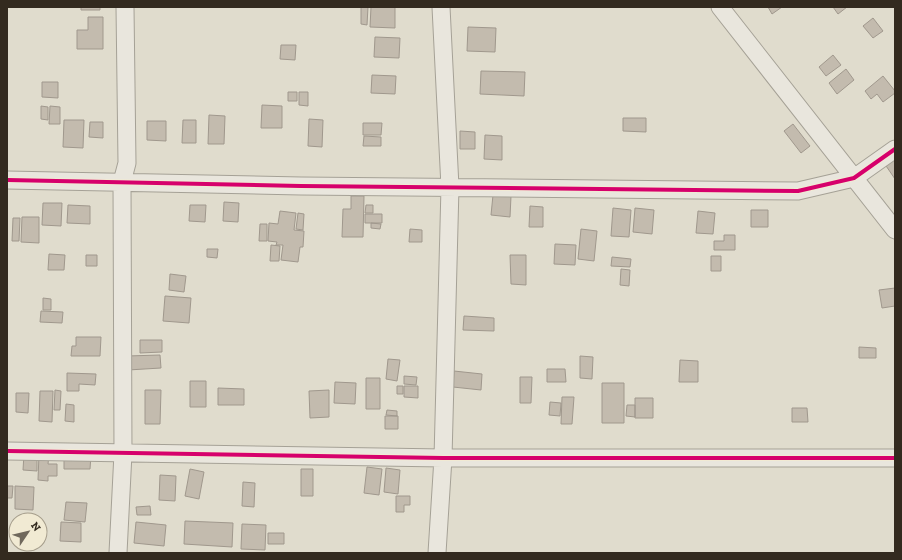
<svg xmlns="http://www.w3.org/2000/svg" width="902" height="560" font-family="'Zilla Slab',serif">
<rect width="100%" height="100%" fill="#e0dccd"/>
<path fill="#c3bbae" stroke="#a0988d" d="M81,7H100V10H81Z
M361,7H368L367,25L361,24Z
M371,7H395V28L370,27Z
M768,7H782L772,14Z
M833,7H847L838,14Z
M88,17H103V49H77V30H88Z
M873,18L883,31L873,38L863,26Z
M468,27L496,28L495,52L467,51Z
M375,37L400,38L399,58L374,57Z
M281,45H296L295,60L280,59Z
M833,55L841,65L826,76L819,67Z
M846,69L854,80L837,94L829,83Z
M481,71L525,72L524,96L480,94Z
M372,75L396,76L395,94L371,93Z
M883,76L895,91V93L883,102L877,94L871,99L865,91Z
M42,82H58V98L42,97Z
M288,92H297V101H288Z
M299,92H308V106L299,105Z
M262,105L282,106V128H261Z
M41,106L48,107V120L41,119Z
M50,106L60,107V124H49Z
M209,115L225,116L224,144H208Z
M623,118H646V132L623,131Z
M309,119L323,120L322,147L308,146Z
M64,120H84L83,148L63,147Z
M183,120H196V143H182Z
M147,121H166V141L147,140Z
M90,122H103V138L89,137Z
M363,123H382L381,135H363Z
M793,124L810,146L801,153L784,131Z
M460,131L475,132V149H460Z
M485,135L502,136V160L484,159Z
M364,136L381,137V146H363Z
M895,151V179L882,160Z
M493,195L511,196L510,217L491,215Z
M351,196H364L363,237H342L343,209H351Z
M224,202L239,203L238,222L223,221Z
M43,203H62L61,226L42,225Z
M68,205L90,206V224L67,223Z
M190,205H206L205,222L189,221Z
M366,205H373V213H365Z
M530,206L543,207V227H529Z
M613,208L631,210L629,237L611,236Z
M635,208L654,210L652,234L633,232Z
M751,210H768V227H751Z
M280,211L296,213L294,230L304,231L303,247H300L298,262L281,260L283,245H276L277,242L268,241L269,223L278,224Z
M698,211L715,213L713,234L696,233Z
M298,213L304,214L303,230L296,229Z
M365,214H382V223H365Z
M22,217H39V243L21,242Z
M13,218H20L19,241H12Z
M371,223L381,224L380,229L371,228Z
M260,224H267V241H259Z
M410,229L422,230V242H409Z
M581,229L597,231L594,261L578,259Z
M724,235H735V250H714V241H724Z
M555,244L576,245L575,265L554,264Z
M271,245L280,246L279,261H270Z
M207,249H218L217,258L207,257Z
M49,254L65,255L64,270H48Z
M86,255H97V266H86Z
M510,255H526V285L511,284Z
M711,256H721V271H711Z
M612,257L631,259L630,267L611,266Z
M621,269L630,270L629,286L620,285Z
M170,274L186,276L184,292L169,290Z
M895,288V306L882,308L879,290Z
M165,296L191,298L189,323L163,321Z
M43,298L51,299V310H43Z
M41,311L63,312L62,323L40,322Z
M464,316L494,318V331L463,330Z
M76,337H101L100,356H71L72,346H76Z
M140,340H162V352L140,353Z
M859,347L876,348V358H859Z
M160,355L161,368L128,370L127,356Z
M580,356L593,357L592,379L580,378Z
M388,359L400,360L397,381L386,379Z
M680,360L698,361V382H679Z
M547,369H565L566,382H547Z
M454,371L482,374L481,390L453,387Z
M67,373L96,374L95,385L79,384V391H67Z
M404,376L417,377L416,385L404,384Z
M520,377H532L531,403H520Z
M366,378H380V409H366Z
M190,381H206V407H190Z
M335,382L356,383L355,404L334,403Z
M602,383H624V423H602Z
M397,386H403V394H397Z
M404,386H418V398L404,397Z
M218,388L244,389V405H218Z
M55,390L61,391L60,410H54Z
M145,390H161L160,424H145Z
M329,390V417L310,418L309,391Z
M40,391H53L52,422L39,421Z
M16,393H29L28,413L16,412Z
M562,397H574L572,424H561Z
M635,398H653V418H635Z
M550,402L561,403L560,416L549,415Z
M66,404L74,405V422L65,421Z
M627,405H635V417L626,416Z
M792,408H807L808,422H792Z
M387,410L397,411V416L386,415Z
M385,416H398V429H385Z
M24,454H37V471L23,470Z
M39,454H49L48,464H57V476H48V481L38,480Z
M64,455H91L90,469H64Z
M367,467L382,469L379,495L364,493Z
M386,468L400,470L398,494L384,492Z
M190,469L204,472L199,499L185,496Z
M301,469H313V496H301Z
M160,475L176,476L175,501L159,500Z
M243,482L255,483L254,507L242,506Z
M7,486H13L12,498H7Z
M15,486L34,487L33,510L15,509Z
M396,496H410V505H404V512H396Z
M66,502L87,503L85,522L64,520Z
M150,506L151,515H137L136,507Z
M185,521L233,523L232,547L184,544Z
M61,522L81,523V542L60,541Z
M136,522L166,525L164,546L134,543Z
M242,524L266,525L265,550L241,549Z
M268,533H284V544H268Z"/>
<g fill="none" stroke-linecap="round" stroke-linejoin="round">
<defs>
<path id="street" d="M720,7L895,230
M7,180L301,186L798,191L854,178L895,149
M7,451L443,458H895
M118,553L123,453L122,182L127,163L125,7
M437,553L443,458L450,187L441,7"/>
</defs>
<use href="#street" stroke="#a5a196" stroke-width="19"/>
<use href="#street" stroke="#e9e6dd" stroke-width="17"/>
<defs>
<path id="cycleway" d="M7,180L301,186L798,191L854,178L895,149
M7,451L443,458H895"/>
</defs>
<use href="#cycleway" stroke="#f1ead3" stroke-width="6"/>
<use href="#cycleway" stroke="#d6006c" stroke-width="4"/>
</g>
<rect width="902" height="560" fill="none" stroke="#332a1f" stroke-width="16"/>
<g transform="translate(28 532) rotate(55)"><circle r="19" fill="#f1ead3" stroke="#a59d8b"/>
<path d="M0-3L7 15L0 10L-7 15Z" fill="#70685c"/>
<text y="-6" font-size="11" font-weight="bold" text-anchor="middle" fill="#332a1f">N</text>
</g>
</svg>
